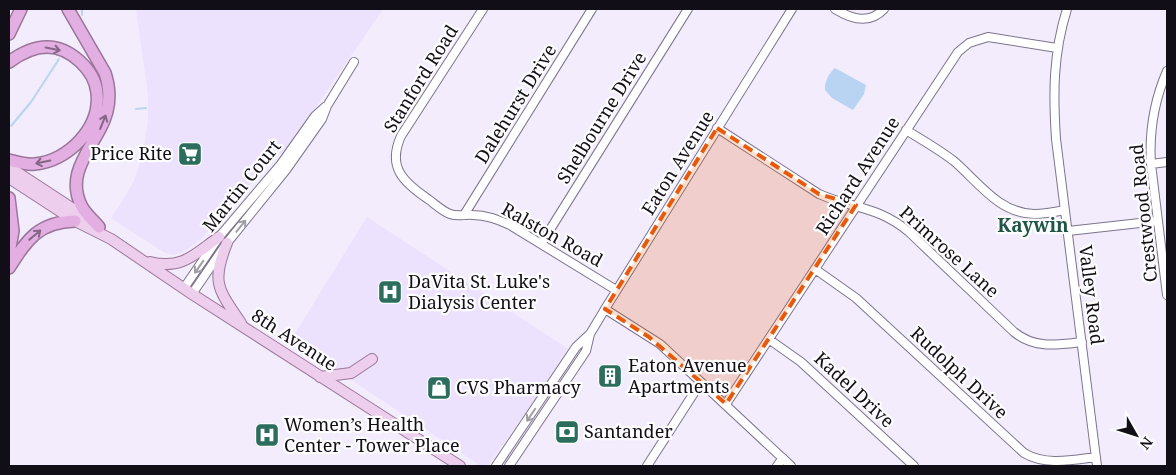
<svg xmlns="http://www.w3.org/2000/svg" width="1176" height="475" font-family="'Noto Serif',serif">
<rect width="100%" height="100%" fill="#f2ecfd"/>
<path fill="#ece2fe" d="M136,9H383L283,155L279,152L201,239L183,252L174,255L165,253L111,218L120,205L135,179L143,153L148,121V95Z
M367,217L570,350L489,464L481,466L291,340Z"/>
<path fill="#b9d4f2" d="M835,68L866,85L864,94L853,110L832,98L825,90C824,82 829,73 835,68Z"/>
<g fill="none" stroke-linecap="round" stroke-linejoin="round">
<path stroke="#b9d4f2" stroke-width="2" d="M82,15V9
M136,109L146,108
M11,126L31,102L59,59"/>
<defs>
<path id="minor" d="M483,9L401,136C387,167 403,182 428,199C435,204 442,211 450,214C458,217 466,214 473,215C487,215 498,220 510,225L616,290
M835,9C851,19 869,25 884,9
M1067,9C1053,54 1053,93 1056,139L1097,466
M1167,71C1154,101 1149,132 1151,164L1167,295
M717,128L819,194C853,209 878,206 909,232L1014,332C1035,349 1057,345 1082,342
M906,130C922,140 940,150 955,162C979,183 999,213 1034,214C1044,214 1055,212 1065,210
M1151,164L1167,162
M464,215L592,9
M1068,231L1158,221
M541,244L688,9
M815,269L856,298L1024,453C1046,466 1072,460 1096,457
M184,288L219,237L281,164L315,116L325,107
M192,294L227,243L286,170L322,119L327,106L354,62
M605,309L660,344L791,466
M770,340L801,362L914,466
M726,404L958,52L969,43L988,37L1057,48
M496,466L576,347L590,334
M509,466L586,351L590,334L605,309L792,9
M647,466L701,382
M777,466L783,458"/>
<path id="major" d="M9,167L90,220
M9,178L75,221L111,239L192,294L460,466
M227,243C211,283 218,289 241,323
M150,262C182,270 195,254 219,237
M320,377L351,373L372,359"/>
<path id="highway" d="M68,9L105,73C111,91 110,111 100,129C87,154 66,177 82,207C86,214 94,221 99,227
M9,34L21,9
M9,62C20,54 33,47 47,47C70,47 95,70 97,93C101,128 68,161 35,164C26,165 17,162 9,160
M9,198L13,231L9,253
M9,268C27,240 38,222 75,221"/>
</defs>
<use href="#minor" stroke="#7d748d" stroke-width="10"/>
<use href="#major" stroke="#9a769a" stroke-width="12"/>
<use href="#highway" stroke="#9a769a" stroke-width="14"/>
<use href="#minor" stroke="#fff" stroke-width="8"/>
<use href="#major" stroke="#eeceed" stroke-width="10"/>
<use href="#highway" stroke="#e3aee1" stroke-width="11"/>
</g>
<defs><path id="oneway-shaft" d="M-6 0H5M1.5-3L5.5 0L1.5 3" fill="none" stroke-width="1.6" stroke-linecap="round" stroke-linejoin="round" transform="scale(1.25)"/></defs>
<g stroke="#856686">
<use href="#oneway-shaft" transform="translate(53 49) rotate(12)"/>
<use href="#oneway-shaft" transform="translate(103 122) rotate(-68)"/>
<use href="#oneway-shaft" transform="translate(43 162) rotate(168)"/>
<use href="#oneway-shaft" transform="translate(35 235) rotate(-40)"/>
</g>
<g stroke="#a09fa2">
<use href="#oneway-shaft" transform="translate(241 226) rotate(-51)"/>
<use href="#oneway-shaft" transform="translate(199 267) rotate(125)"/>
<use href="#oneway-shaft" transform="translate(531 415) rotate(124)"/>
</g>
<path fill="#e8590c" fill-opacity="0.2" stroke="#e8590c" stroke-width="4" stroke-dasharray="10 6" stroke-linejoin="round" d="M717,128L819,194L856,205L726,404L649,337L605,309Z"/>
<defs>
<symbol id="supermarket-square" viewBox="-11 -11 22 22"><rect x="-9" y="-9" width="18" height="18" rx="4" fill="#2c6d5d" stroke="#fdfdfd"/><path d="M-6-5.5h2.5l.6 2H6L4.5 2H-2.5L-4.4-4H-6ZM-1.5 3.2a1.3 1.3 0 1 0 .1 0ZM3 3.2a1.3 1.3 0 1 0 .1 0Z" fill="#fff"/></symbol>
<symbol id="hospital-square" viewBox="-11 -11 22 22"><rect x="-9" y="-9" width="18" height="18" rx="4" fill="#2c6d5d" stroke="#fdfdfd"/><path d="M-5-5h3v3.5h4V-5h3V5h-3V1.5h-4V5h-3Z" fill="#fff"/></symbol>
<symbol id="building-square" viewBox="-11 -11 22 22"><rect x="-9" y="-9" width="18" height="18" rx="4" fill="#2c6d5d" stroke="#fdfdfd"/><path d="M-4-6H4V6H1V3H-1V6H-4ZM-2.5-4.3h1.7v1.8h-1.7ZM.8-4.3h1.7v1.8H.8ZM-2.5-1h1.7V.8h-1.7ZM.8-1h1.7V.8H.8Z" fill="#fff"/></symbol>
<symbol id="shop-square" viewBox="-11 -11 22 22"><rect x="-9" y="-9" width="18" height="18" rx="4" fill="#2c6d5d" stroke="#fdfdfd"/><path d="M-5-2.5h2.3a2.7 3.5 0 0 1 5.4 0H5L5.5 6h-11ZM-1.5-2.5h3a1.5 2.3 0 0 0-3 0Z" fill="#fff"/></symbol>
<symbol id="bank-square" viewBox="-11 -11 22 22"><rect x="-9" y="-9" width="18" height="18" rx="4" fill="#2c6d5d" stroke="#fdfdfd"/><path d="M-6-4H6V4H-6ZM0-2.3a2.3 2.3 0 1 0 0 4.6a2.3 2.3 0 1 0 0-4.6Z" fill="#fff"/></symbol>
</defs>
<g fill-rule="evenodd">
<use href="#supermarket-square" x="176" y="140" width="28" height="28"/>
<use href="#hospital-square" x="376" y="278" width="28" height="28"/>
<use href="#building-square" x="596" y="362" width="28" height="28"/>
<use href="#shop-square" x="425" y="374" width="28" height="28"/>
<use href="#bank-square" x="553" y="418" width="28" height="28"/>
<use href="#hospital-square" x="253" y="421" width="28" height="28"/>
</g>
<g text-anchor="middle" stroke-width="4.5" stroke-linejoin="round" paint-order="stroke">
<g font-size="18" fill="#120e17" stroke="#fdfdfd">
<text transform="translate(421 79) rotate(-58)" y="6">Stanford Road</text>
<text transform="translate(516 104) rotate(-58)" y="6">Dalehurst Drive</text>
<text transform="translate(602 118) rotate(-58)" y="6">Shelbourne Drive</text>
<text transform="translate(678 163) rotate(-58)" y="6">Eaton Avenue</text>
<text transform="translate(858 176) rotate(-57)" y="6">Richard Avenue</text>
<text transform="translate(242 186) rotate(-51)" y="6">Martin Court</text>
<text transform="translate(1144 213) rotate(-96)" y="6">Crestwood Road</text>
<text transform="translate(552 235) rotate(29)" y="6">Ralston Road</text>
<text transform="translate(949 252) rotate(42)" y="6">Primrose Lane</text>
<text transform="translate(1091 295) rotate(83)" y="6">Valley Road</text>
<text transform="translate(294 340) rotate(33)" y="6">8th Avenue</text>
<text transform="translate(959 373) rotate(43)" y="6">Rudolph Drive</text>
<text transform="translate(854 390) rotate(43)" y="6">Kadel Drive</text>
</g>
<g font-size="18" fill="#120e17" stroke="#fdfdfd" text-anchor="start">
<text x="172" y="160" text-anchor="end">Price Rite</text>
<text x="408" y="288">DaVita St. Luke's<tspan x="408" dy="21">Dialysis Center</tspan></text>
<text x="628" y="372">Eaton Avenue<tspan x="628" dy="21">Apartments</tspan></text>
<text x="456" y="394">CVS Pharmacy</text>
<text x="284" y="431">Women’s Health<tspan x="284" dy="21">Center - Tower Place</tspan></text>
<text x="584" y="438">Santander</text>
</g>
<g font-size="19" font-weight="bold" fill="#215547" stroke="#fdfdfd">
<text x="1033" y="232">Kaywin</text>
</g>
</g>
<rect width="1176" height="475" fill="none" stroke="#120e17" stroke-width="20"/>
<g transform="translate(1136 435) rotate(129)" stroke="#fdfdfd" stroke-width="4" paint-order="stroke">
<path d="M0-4L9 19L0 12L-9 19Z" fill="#120e17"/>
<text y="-8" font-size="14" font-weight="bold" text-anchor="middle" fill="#120e17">N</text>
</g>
</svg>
